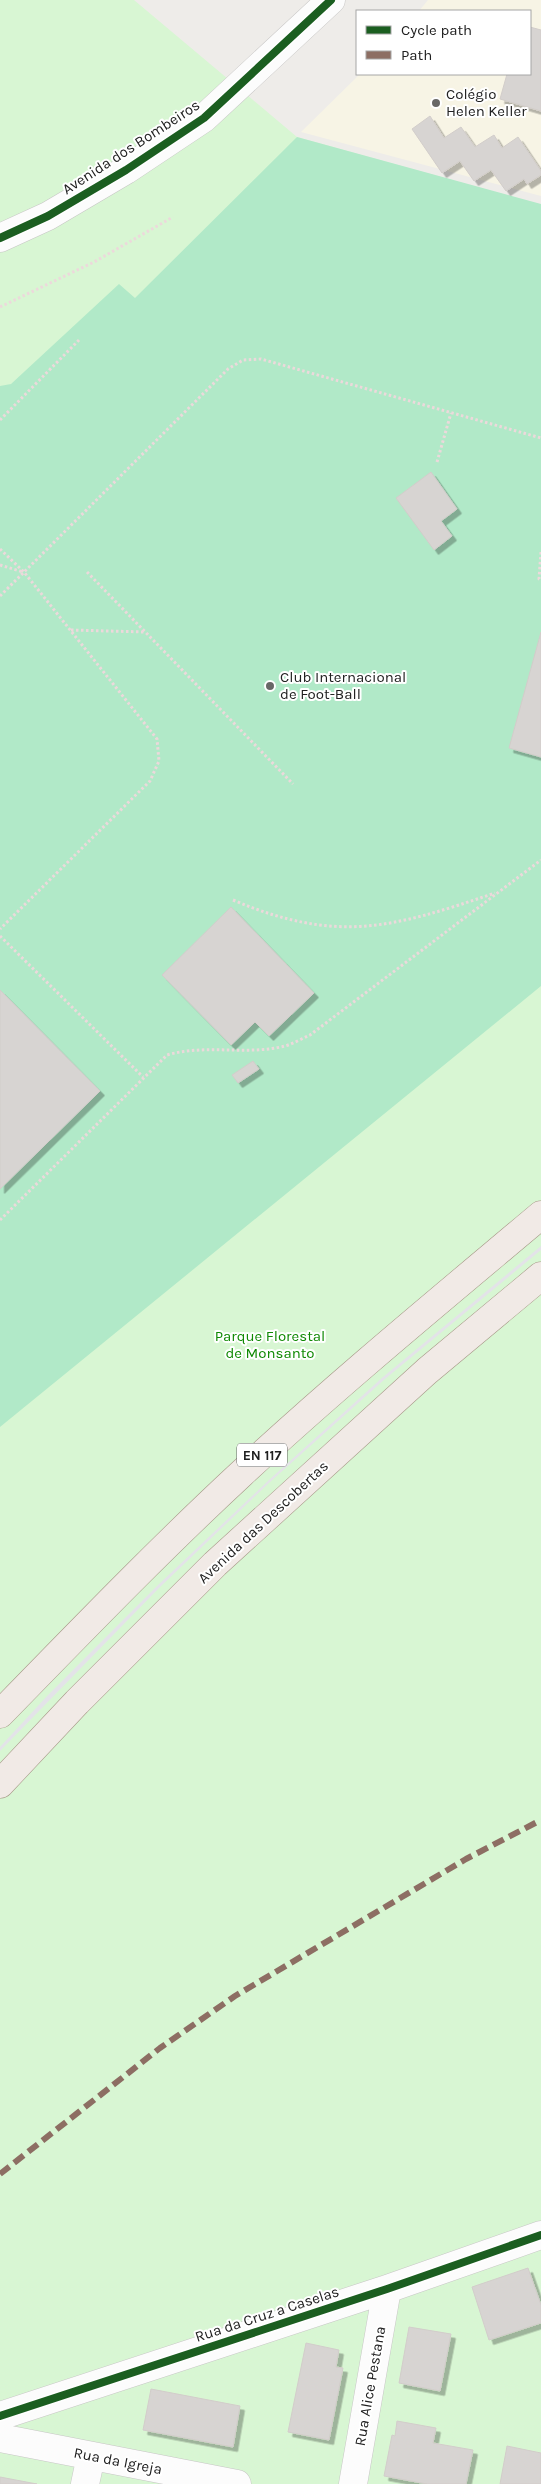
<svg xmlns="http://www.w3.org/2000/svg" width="541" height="2484" font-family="Karla,sans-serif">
<defs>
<filter id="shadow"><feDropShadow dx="4.5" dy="4.5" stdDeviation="0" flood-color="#0004"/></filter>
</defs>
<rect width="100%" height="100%" fill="#eeece9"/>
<path fill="#f7f4e5" d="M428,0H541V196L301,132L360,74H530V11H419Z"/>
<path fill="#d8f6d3" d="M0,0H134L297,137L541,205V2484H0Z"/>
<path fill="#b1e9c8" d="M297,137L541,204V986L0,1427V386L11,384L119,284L135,298Z"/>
<path fill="#e3e3e8" d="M541,1246V1250L385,1379L270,1482L159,1588L0,1751V1747L48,1695L157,1586L269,1480L383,1377Z"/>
<path fill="#d7d4d2" stroke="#d2cdca" filter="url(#shadow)" d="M530,27L541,30V111L500,99L507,74H530Z
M430,116L444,138L461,127L475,147L494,135L502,148L518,137L541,171V175L527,184L524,179L506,191L491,170L474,181L460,161L442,173L412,129Z
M431,472L457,509L441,521L452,536L434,550L396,498Z
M541,632V757L509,748Z
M231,907L314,993L269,1036L255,1022L231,1045L162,975Z
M0,990L100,1091L0,1189Z
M253,1061L259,1069L238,1083L232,1075Z
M528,2268L541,2305V2323L489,2340L472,2287Z
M409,2327L451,2334L440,2391L399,2383Z
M306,2343L339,2350L336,2367L343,2368L329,2440L288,2432Z
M151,2389L240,2406L233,2447L143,2430Z
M397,2421L436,2428L433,2443L473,2450L466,2484H427L384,2476L392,2435L395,2436Z
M507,2446L541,2453V2484H500Z
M0,2477L37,2484H0Z"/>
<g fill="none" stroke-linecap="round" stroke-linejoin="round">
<defs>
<path id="street" d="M0,238L48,216L126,170L204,118L331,0
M0,2416L387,2289L541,2235
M0,2438L237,2484
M85,2484L91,2456
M353,2484L387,2289"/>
<path id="primary" d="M0,1714C79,1633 158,1551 241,1474C338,1384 440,1300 541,1215
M0,1784L77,1702L215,1564L427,1371L541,1276"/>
</defs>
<use href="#street" stroke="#c7c6c5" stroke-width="29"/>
<use href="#primary" stroke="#a59585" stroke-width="29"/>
<path stroke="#ecd9db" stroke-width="3" stroke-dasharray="2.5 2.5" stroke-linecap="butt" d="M0,307L94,262L173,217
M0,420L79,340
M437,462L451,413
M0,549L24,572L157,739L159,761L150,781L0,929
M541,552L539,579L541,580
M0,565L23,572
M87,572L293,784
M0,596L228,369L243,360L261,359L541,438
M71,630L145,632
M233,900C337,944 392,928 495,893
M0,936L143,1077
M0,1220L167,1055C205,1044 243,1055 281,1047C291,1045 301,1039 310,1035L541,860"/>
<use href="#street" stroke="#fcfcfc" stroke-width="28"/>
<use href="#primary" stroke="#f1eae6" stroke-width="28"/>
<path stroke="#8d6e63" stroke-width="6" stroke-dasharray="12 6" stroke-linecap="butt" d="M0,2174L160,2048L235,1996L466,1859L541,1820"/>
<defs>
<path id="cycleway" d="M0,238L48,216L126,170L204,118L331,0
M0,2416L387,2289L541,2235"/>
</defs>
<use href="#cycleway" stroke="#fff" stroke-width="11"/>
<use href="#cycleway" stroke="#1b5e20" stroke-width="8"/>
</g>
<g fill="#686766" stroke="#fff" stroke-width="2">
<circle cx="436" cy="103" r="5"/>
<circle cx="270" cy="686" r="5"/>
</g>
<g text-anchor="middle" stroke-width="4" stroke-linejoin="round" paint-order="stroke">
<rect fill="#fff" stroke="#636363" stroke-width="1" x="237" y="1443.5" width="50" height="23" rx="4"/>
<g font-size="14" font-weight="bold" fill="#202020">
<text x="262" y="1460">EN 117</text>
</g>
<g font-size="15" fill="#202020" stroke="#fff" text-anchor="start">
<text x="446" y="99">Colégio<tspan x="446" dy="17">Helen Keller</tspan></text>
<text x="280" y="682">Club Internacional<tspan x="280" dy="17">de Foot-Ball</tspan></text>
</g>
<g font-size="15" fill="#202020" stroke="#fff">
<text transform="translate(131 147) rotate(-33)" y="5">Avenida dos Bombeiros</text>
<text transform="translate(263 1522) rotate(-43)" y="5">Avenida das Descobertas</text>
<text transform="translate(267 2314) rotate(-18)" y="5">Rua da Cruz a Caselas</text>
<text transform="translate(370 2386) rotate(-80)" y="5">Rua Alice Pestana</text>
<text transform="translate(118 2461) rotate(11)" y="5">Rua da Igreja</text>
</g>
<g font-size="15" fill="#0f8903" stroke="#fff">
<text x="270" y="1341">Parque Florestal<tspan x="270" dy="17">de Monsanto</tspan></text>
</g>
</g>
<rect x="356" y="10" width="175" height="65" fill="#ffffff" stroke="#a6a6a6"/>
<rect x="366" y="26" width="25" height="8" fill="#1b5e20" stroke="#a6a6a6"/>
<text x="401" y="35" font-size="15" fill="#202020">Cycle path</text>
<rect x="366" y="51" width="25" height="8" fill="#8d6e63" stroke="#a6a6a6"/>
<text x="401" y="60" font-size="15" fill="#202020">Path</text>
</svg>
